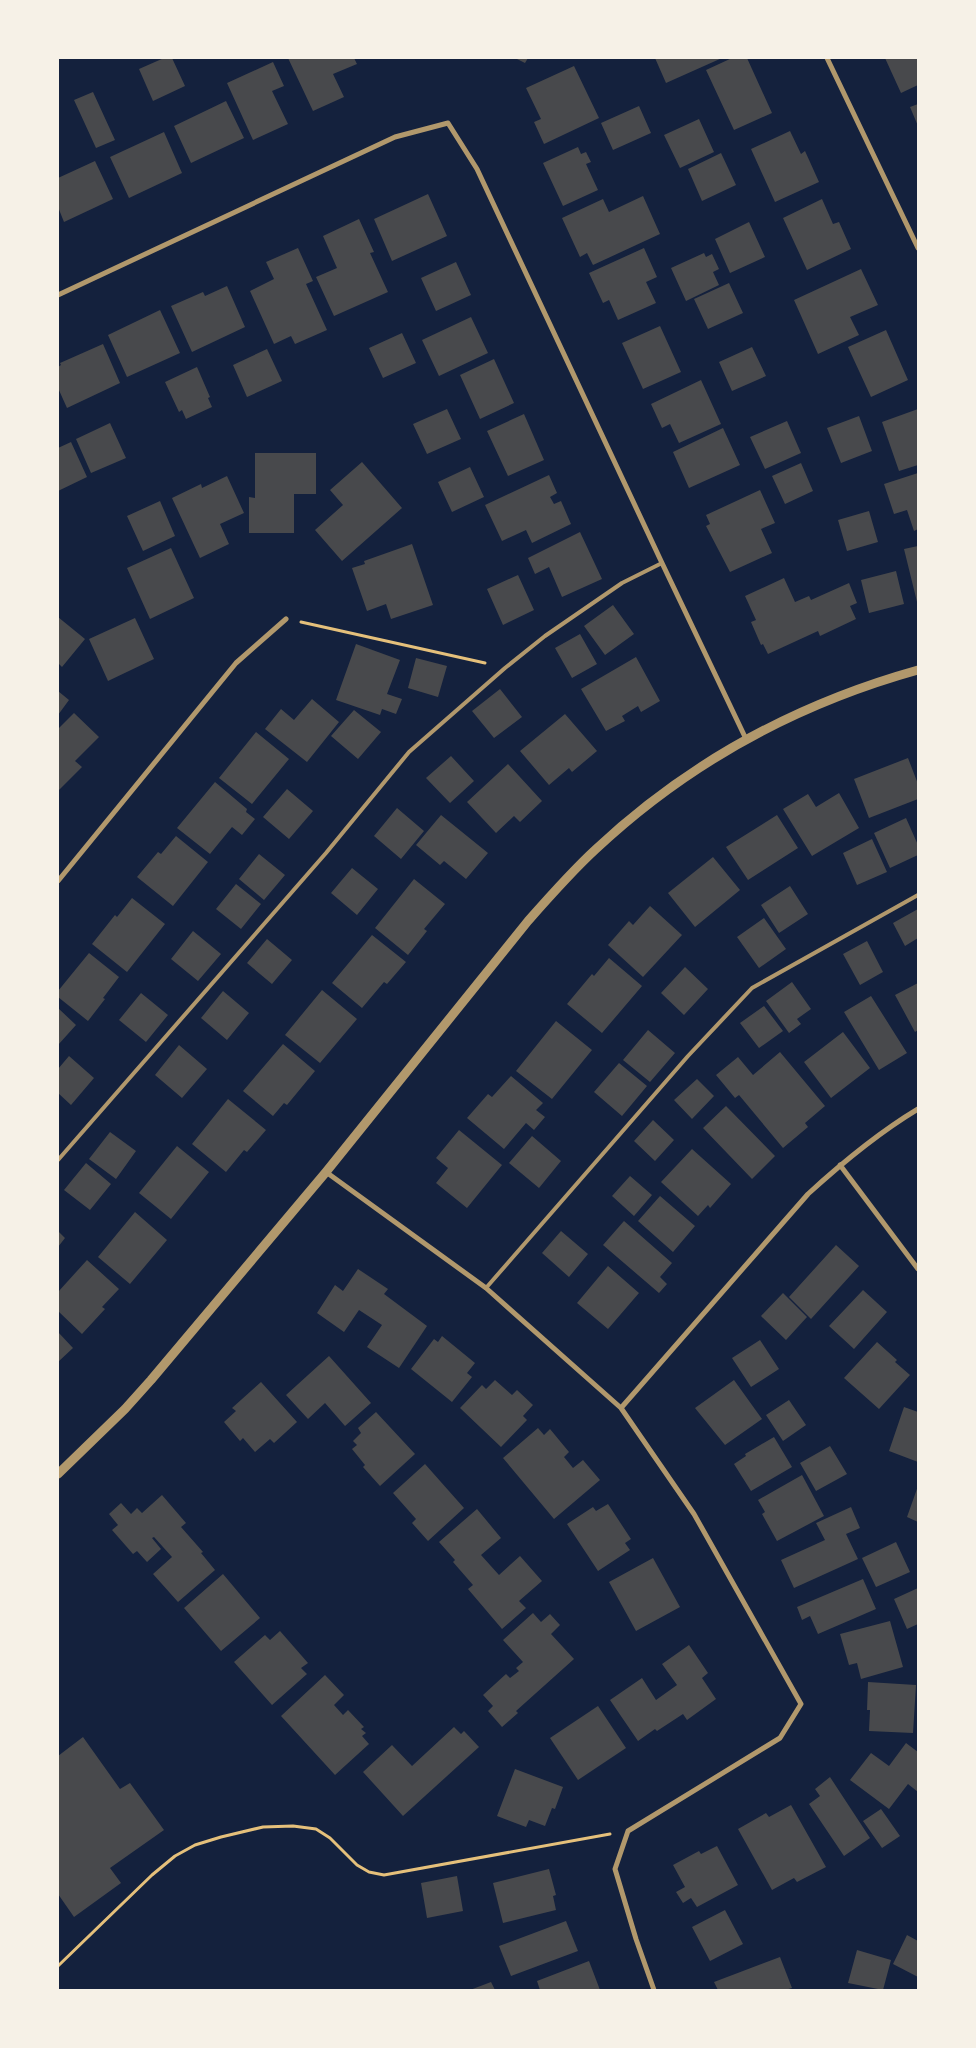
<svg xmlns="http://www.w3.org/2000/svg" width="976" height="2048" font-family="'Work Sans',sans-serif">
<rect width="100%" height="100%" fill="#14213d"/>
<path fill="#48494c" d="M164,58H172L185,86L153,101L139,69Z
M288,58H354L357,64L333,74L344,97L313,111Z
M515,58H528L525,63Z
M655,58H722L666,83Z
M732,58H747L772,113L734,130L706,70Z
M885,58H918V85L901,93Z
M273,62L284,86L272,91L288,124L253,140L227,83Z
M574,66L599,118L544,144L534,122L541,119L526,88Z
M93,92L115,140L96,148L74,100Z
M226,101L244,138L191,163L174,126Z
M918,104V126L910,107Z
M639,106L651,133L613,150L601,123Z
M699,119L714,152L680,168L664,135Z
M790,131L801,154L805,151L819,182L775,202L751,149Z
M164,132L182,173L129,198L110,157Z
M578,147L581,154L586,152L591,162L586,164L598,190L563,206L543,163Z
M721,153L736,185L702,201L688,169Z
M95,161L113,199L64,222L58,207V178Z
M428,194L447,236L392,261L374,219Z
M643,196L660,234L593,265L587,253L580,257L562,218L603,199L609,212Z
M822,199L833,224L839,222L851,249L807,270L783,218Z
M359,219L374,252L370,253L388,292L334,316L316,277L337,268L323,236Z
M749,222L765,257L730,273L715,239Z
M298,248L313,281L306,284L327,330L295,344L291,336L274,344L250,291L274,279L266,262Z
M644,248L657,277L646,282L656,303L618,320L609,300L603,303L589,273Z
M704,253L706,257L712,254L719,269L713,272L719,285L686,301L671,268Z
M456,262L471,295L436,311L421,278Z
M861,269L878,305L850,317L859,335L818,354L794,300Z
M729,283L743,313L708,329L694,299Z
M227,286L245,327L192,352L171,306L203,292L205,296Z
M160,310L180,353L127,377L108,335Z
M471,317L488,353L439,376L422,340Z
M660,326L681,372L643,389L622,343Z
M886,330L908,380L871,397L848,347Z
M402,333L416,363L383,378L369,348Z
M103,344L120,383L67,408L58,388V367L61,365L60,363Z
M752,347L766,376L732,391L719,362Z
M267,349L282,381L247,397L233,365Z
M494,359L514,403L480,419L460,375Z
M197,367L210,397L208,398L212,407L186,419L182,410L179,412L165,382Z
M701,380L721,424L679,443L670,424L662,428L651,404Z
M447,409L461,439L427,454L413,424Z
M918,409V465L899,471L882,422Z
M524,414L544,460L508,476L487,431Z
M859,416L872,451L841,463L827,428Z
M787,421L801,453L765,469L750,437Z
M110,423L126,458L91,473L76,439Z
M723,428L740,465L689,488L673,452Z
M71,442L87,477L58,491V448Z
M255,453H316V494H294V533H249V497L255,498Z
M362,462L402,508L342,561L315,530L343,505L330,490Z
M801,463L813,491L785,504L772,476Z
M470,467L484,497L452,512L438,482Z
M918,473V529L914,531L907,510L894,514L884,484Z
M549,475L557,493L550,497L554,504L561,501L571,524L532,543L526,530L502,541L485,505Z
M227,476L244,513L220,524L229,544L200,558L172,498L201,484L202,488Z
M760,490L775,523L761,529L772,553L730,572L706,526L710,524L706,515Z
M160,501L175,536L143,551L127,516Z
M869,511L878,542L847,551L838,520Z
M580,532L602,579L562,597L549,567L535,574L528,558Z
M412,544L433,605L391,619L386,604L367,611L352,568L365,564L364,561Z
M918,546V606L904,549Z
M171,548L194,598L150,619L127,568Z
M896,571L904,604L869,613L861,580Z
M518,575L534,610L503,625L487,589Z
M784,578L795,602L809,596L811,600L849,583L857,603L850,606L856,619L820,636L818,631L768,654L763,644L761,645L751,622L756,620L745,596Z
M613,605L634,634L605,655L584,626Z
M58,617L85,639L62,667L58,663Z
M135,618L154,659L108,681L89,639Z
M580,634L597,664L572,678L555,648Z
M356,644L400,660L387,694L402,699L396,714L382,709L380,715L336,700Z
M636,657L660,701L641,712L638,706L622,716L625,721L606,731L581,689Z
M416,658L447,666L438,697L408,688Z
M500,689L522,717L494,738L472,711Z
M58,691L69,700L58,715Z
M312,699L339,722L307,762L265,729L281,709L294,720Z
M354,710L381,732L358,759L331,736Z
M74,713L99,737L75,761L82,767L58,791V729Z
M565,714L597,751L572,772L569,768L549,785L520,751Z
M256,732L289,759L252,804L219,778Z
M451,756L474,781L450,803L426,778Z
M908,758L918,784V799L869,818L854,779Z
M508,764L542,801L520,822L514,816L496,833L467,802Z
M215,782L247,809L246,812L255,819L242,835L232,827L210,854L177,828Z
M287,789L313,811L289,839L263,817Z
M839,793L859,828L812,856L783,809L808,794L816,807Z
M397,808L424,831L401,859L374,836Z
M441,815L488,853L466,879L444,861L440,865L416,845Z
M777,815L798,848L748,880L726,847Z
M906,818L918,845V855L890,868L874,833Z
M176,836L208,862L173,906L137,877L158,852L161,854Z
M872,839L887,872L857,885L843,853Z
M259,854L285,875L264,900L239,879Z
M713,857L740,890L695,927L668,893Z
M352,868L378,889L357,915L331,893Z
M414,879L445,904L424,929L427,931L408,955L375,928Z
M236,884L261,904L241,929L216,909Z
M790,886L808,914L779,933L761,905Z
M132,898L165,924L127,972L92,944L115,915L117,917Z
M650,906L682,935L643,977L608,945L629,921L633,925Z
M918,909V938L905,946L893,923Z
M764,918L786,949L759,968L737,937Z
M193,931L221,954L198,981L171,959Z
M372,935L406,962L387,984L384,982L362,1008L332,983Z
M267,939L292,960L272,984L247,963Z
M867,941L883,972L860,985L843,954Z
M89,953L119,977L103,998L105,999L88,1021L58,997V991Z
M609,958L642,986L602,1033L567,1004L592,974L594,976Z
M685,967L708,989L684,1015L661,993Z
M792,982L811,1009L797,1019L801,1024L789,1033L766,1001Z
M918,983V1030L915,1032L895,995Z
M322,990L357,1019L320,1063L285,1035Z
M223,991L249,1013L227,1040L201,1018Z
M141,993L168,1015L146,1042L119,1020Z
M871,996L907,1053L879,1070L844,1012Z
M764,1006L783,1031L759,1048L740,1023Z
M58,1008L76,1025L58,1045Z
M556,1021L592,1050L552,1099L516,1071Z
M648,1030L675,1053L650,1082L623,1060Z
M843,1032L870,1068L831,1098L804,1062Z
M283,1044L315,1071L287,1105L284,1103L273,1116L243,1091Z
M179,1045L207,1069L182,1098L155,1075Z
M780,1052L825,1106L805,1123L808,1127L783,1148L739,1095L735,1098L716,1075L738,1057L753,1075Z
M69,1056L94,1078L71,1105L58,1093V1069Z
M619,1063L647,1086L622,1116L594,1092Z
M511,1076L543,1103L536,1110L545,1117L534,1130L526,1123L504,1149L467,1118L488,1094L492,1097Z
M697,1079L714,1096L692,1119L674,1100Z
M228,1099L266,1130L247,1152L244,1150L226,1172L192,1144Z
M726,1106L775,1156L752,1179L703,1128Z
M653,1120L674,1140L655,1161L634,1141Z
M459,1130L502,1165L467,1208L436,1183L448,1168L436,1158Z
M110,1132L136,1151L116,1179L89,1159Z
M532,1136L561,1161L539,1188L509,1163Z
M177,1146L209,1172L171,1219L139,1193Z
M692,1149L731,1184L710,1208L708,1205L698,1216L661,1182Z
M86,1163L111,1184L90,1210L64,1190Z
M630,1176L652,1195L634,1216L612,1196Z
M660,1196L695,1226L673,1252L638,1221Z
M135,1212L167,1240L130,1284L98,1257Z
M624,1221L672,1263L660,1277L667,1284L659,1293L603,1245Z
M58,1231L65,1238L58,1247Z
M561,1231L588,1254L569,1277L542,1253Z
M836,1245L859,1266L811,1319L789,1297Z
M87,1260L119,1289L102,1307L105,1309L82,1334L58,1311V1292Z
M608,1266L639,1293L608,1329L577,1303Z
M358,1269L388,1289L384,1294L427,1326L399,1368L367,1347L382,1325L359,1310L344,1332L317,1313L335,1285L343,1291Z
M863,1290L887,1312L854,1349L829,1326Z
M783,1293L807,1317L786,1340L761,1316Z
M58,1332L73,1348L58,1362Z
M442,1336L475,1363L467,1373L472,1377L452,1402L411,1369L434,1339L438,1342Z
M760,1340L779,1369L751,1387L732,1358Z
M877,1342L897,1360L895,1362L910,1375L879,1409L844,1378Z
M329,1356L371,1403L345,1426L325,1403L308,1419L286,1395Z
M495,1380L512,1395L517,1390L533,1405L523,1416L527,1420L501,1447L460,1408L482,1385L486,1389Z
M734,1380L762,1419L725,1445L695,1408Z
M261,1382L297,1422L274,1443L270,1439L255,1452L243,1438L240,1441L224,1422L236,1411L232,1408Z
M789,1400L806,1425L783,1441L766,1415Z
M904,1407L918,1412V1462L889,1451Z
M376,1412L415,1454L380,1486L363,1467L365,1465L352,1449L357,1445L353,1441L361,1433L358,1428Z
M538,1428L544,1435L550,1429L569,1452L564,1457L573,1468L583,1460L600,1480L554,1519L503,1458Z
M774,1437L792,1467L751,1491L734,1464L746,1456L745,1454Z
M830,1446L847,1474L816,1491L800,1463Z
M425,1464L464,1508L428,1541L412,1523L416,1519L393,1493Z
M802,1475L824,1516L777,1541L762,1514L765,1512L758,1500Z
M918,1486V1522L907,1517Z
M162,1495L186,1523L181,1527L203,1552L201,1553L215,1570L178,1602L153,1574L172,1557L154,1537L152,1538L161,1549L147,1562L137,1551L133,1554L112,1530L118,1525L109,1514L121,1503L131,1514L137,1508L142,1513Z
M608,1504L631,1539L625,1543L630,1550L598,1571L567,1524L593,1507L596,1511Z
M851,1507L860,1528L846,1534L858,1559L794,1588L781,1560L825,1540L816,1523Z
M477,1509L501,1538L481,1555L499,1575L520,1556L542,1581L519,1601L526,1608L502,1629L468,1589L473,1585L453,1562L455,1560L439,1542Z
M896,1542L910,1572L876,1587L862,1558Z
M653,1558L680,1607L636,1631L609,1582Z
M223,1574L260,1618L221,1651L184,1608Z
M863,1579L876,1609L818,1634L810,1616L802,1620L797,1607Z
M918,1588V1624L907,1629L894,1599Z
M533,1613L541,1622L550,1614L560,1625L551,1634L574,1659L516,1711L518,1713L502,1727L488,1711L493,1706L483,1695L506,1674L510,1678L519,1671L516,1668L523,1662L503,1640Z
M890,1621L903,1667L861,1679L857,1663L849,1665L840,1634Z
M280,1631L308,1663L301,1668L307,1674L272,1705L234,1662L265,1635L270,1640Z
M689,1645L708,1673L702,1678L716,1699L687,1720L683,1714L657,1731L655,1729L638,1741L610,1700L642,1678L656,1700L677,1685L662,1664Z
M325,1675L344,1695L334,1705L343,1715L348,1710L364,1727L361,1729L366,1733L362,1736L369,1744L335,1775L281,1716Z
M868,1682L916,1685L913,1733L869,1731L870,1710H867Z
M598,1706L626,1748L578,1780L550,1738Z
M454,1727L461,1734L464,1731L479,1747L403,1816L363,1772L392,1745L412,1766Z
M83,1737L120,1789L130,1783L164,1830L110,1868L121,1883L74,1917L58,1894V1756Z
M906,1743L918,1752V1792L908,1784L889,1809L850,1780L871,1753L889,1766Z
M515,1769L563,1787L555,1809L552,1808L545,1826L529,1820L526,1827L497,1816Z
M830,1777L870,1838L844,1856L809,1804L820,1796L815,1789Z
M791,1805L826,1867L797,1882L794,1878L772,1890L738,1829L766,1813L769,1817Z
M881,1809L900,1836L882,1848L863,1821Z
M717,1846L738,1885L697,1907L691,1898L683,1903L676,1892L685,1887L673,1865L699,1851L701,1854Z
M549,1869L556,1895L553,1896L556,1910L503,1923L493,1883Z
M457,1876L463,1911L427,1918L421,1883Z
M725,1910L743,1944L710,1961L692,1927Z
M566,1921L578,1951L511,1976L499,1946Z
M907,1935L918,1941V1977L893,1964Z
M857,1950L891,1960L883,1990L848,1983Z
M780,1957L792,1988L785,1990H718L714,1982Z
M589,1961L600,1990H540L537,1981Z
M491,1982L495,1990H470Z"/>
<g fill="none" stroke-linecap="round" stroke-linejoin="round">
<path stroke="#e5c07b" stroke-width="3" d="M301,622L485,663
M58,1966L152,1875L175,1856L195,1845L221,1837L263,1827L293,1826L316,1829L330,1838L357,1865L369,1872L384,1875L610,1834"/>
<path stroke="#b1986c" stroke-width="4" d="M58,1160L326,853L409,752L505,668L545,636L622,583L662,563
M486,1288L688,1056L752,988L918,895"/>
<path stroke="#b1986c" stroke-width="5" d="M827,58L918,248
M58,295L395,137L448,123L477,169L662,563L746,739
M58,881L236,663L286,619
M840,1165L918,1269
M326,1172L486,1288L621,1408L694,1514L801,1704L780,1738L628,1831L615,1869L636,1939L654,1990
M621,1408L808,1194C843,1162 878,1133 918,1109"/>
<path stroke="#b1986c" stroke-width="9" d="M58,1474L125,1409L151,1380L326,1172L528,921C550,896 572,871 596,849C689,762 796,704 918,670"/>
</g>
<rect width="976" height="2048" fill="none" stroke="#f6f1e7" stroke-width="118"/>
</svg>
